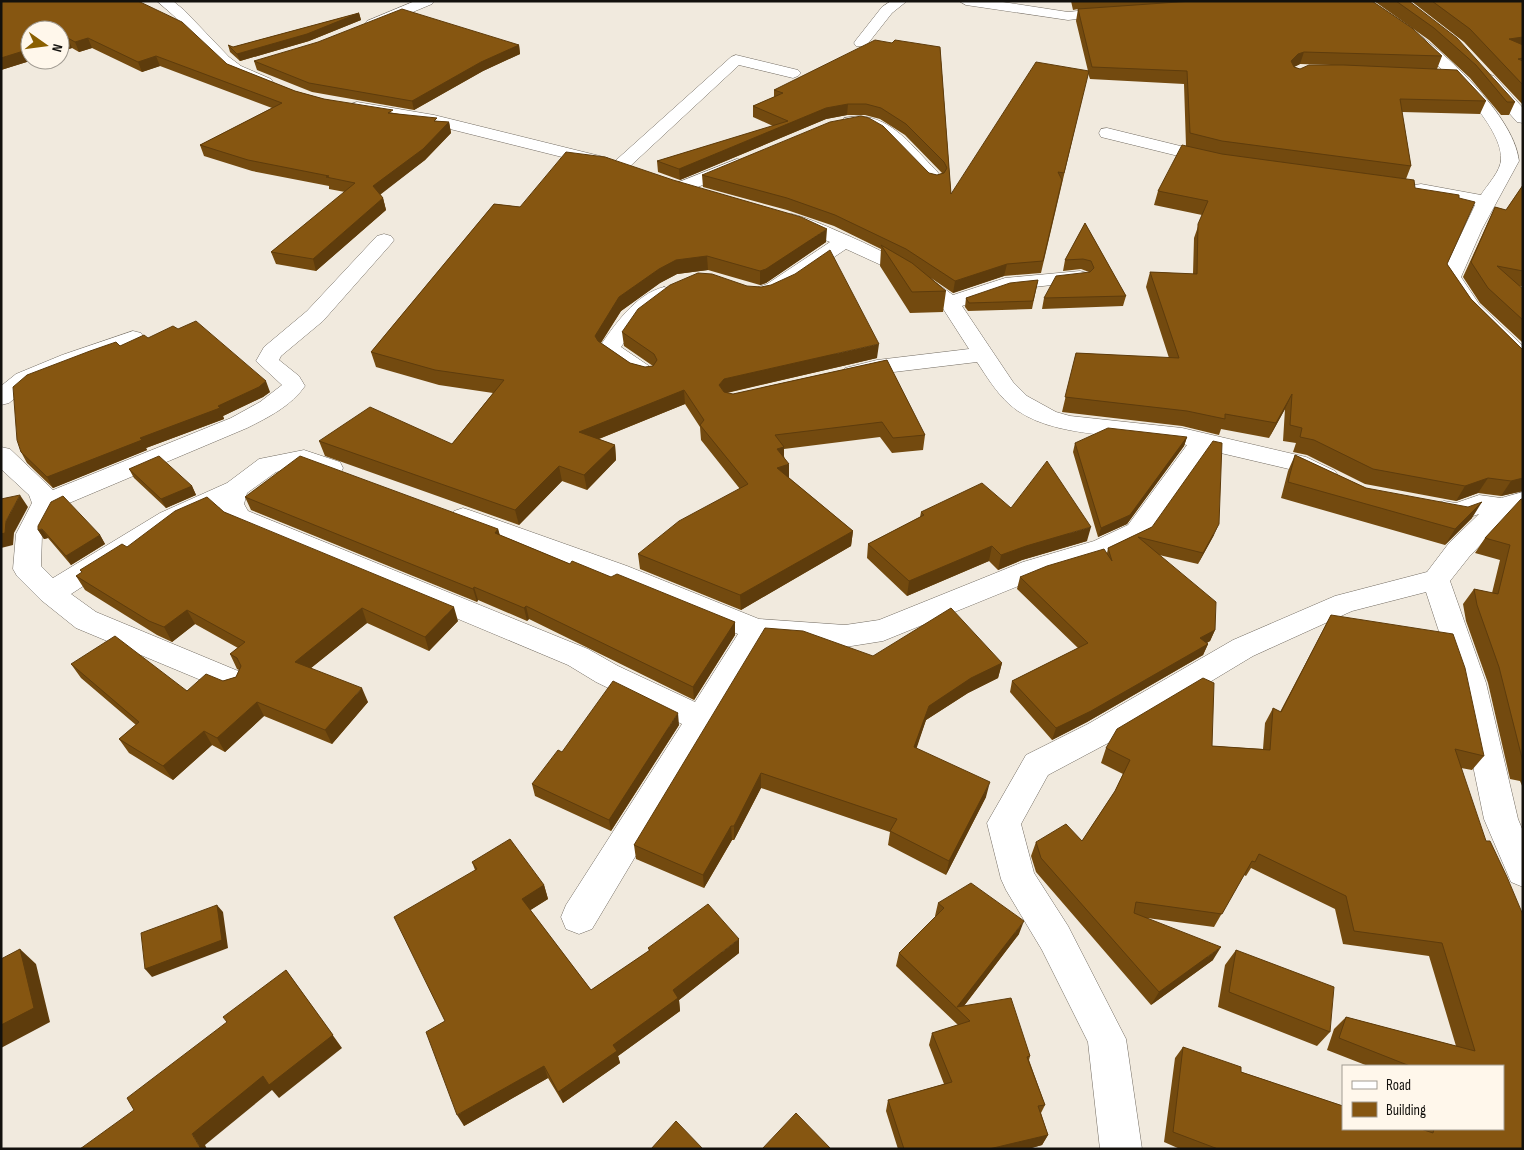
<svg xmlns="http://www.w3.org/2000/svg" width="1524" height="1150" font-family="'Sofia Sans Condensed',sans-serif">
<rect width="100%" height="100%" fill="#f1eade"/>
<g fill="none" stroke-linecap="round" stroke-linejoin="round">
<defs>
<path id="minor" d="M157,1H173L184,10L229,57L241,66L271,79L273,82L271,85H259L231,72L219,63L174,16Z
M415,1H434L432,4L377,27H367L365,24L367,21Z
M891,1H907L892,13L866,46H856L854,43L856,40L882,7Z
M959,1H996L1068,12L1115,7L1122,11L1115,15L1068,20L966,5Z
M1353,1C1358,1 1364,0 1369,1C1376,3 1385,11 1392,15C1432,40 1514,112 1519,161L1482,229L1461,277L1479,304L1523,346V366L1515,364L1465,312L1441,277L1475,205L1415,193L1412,189L1415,185L1421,184L1481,195C1487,185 1501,171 1501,159C1503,123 1429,54 1400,34C1387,24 1363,13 1353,1Z
M736,55L798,70L801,73L798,76L793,78L739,65L626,170L620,171L614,170L611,166L614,162L731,57Z
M1488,74L1494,76L1523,108V123L1517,122L1482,82L1480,79L1482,76Z
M357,102L434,115L608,158L611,162L608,166L602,167L434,125L351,110L349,107L351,104Z
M859,116C894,118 913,148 936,170L939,174L936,178L930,179L924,178C910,165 885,131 868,127C860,125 852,127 844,126L842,122L844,118Z
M1107,128L1221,156L1224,160L1221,164L1215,165L1101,137L1099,133L1101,129Z
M737,159L743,160L746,164L743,168L686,192L680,193L674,192L671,188L674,184Z
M792,214C812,219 830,228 849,236C889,254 918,269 953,295L1005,278L1080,271L1087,273L1090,277L1087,281L1008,290L962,306L1013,382L1027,396L1056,412L1070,416L1182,428L1306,457L1335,471L1339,477L1335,483L1326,485L1289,469L1208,450L1146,537L1112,555L1043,576L883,641L845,647L764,641L592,929L579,934L566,929L561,917L566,905L682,724L596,682L568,665L229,523L219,507L178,525L71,594L96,612L243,673L247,681L243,689L232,693L76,628L41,600L17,576L13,569L16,534L32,503L29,495L1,469V447L10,449L53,490L231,418L260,402L282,385L256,361L264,347L307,311L377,236L384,234L391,236L394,240L391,244L323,321L281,356L279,360L299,376L305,386C291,406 269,417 247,428L55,509L42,534L41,566L53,578L160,513L227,483L259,459L304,450L340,462L343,468L340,474L331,476L302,466L276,472L247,493L244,504L248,511L588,649L618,666L695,702L738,634L607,580L454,523L450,517L454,511L463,508L472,511L627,566L759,619L845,625L879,620L1023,562L1094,541L1128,525L1187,445C1134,432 1051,442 1009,404C996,392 987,377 977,362L877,374L853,380L845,378L842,373L845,368L877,360L969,349L942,307L911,283L881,265L846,249L781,293L765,297L758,295L755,291L758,287L767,284L830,242L785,224L783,220L785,216Z
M664,287L671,289L674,293L671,297L638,322L621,347L649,366L652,371L649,376C631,380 615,364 601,354L598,349C614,326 635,294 664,287Z
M133,331L141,333L144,338L141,343L78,365L32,384L9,403L1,405V386L16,374L62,355Z
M1523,492V510L1510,513L1469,557L1450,581L1486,683L1518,819L1523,831V887L1511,882L1484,819L1456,683L1426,592L1352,611L1253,656L1110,742L1048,775L1021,824L1034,873L1068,926L1126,1039L1142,1149H1100L1088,1042L1042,950L1006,890L1001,879L987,823L1026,755L1088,724L1233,640L1335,596L1427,572L1449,543L1479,514C1463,520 1452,521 1435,516L1431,510L1435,504L1444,501L1456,503L1479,495L1501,498Z"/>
</defs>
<use href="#minor" stroke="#736c62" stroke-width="1"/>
<use href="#minor" fill="#fff" fill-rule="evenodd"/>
</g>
<path fill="#734a0f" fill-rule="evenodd" d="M1,1L227,64L295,91L324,99L394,113L437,121L449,122L451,133L425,160L380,194L383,198L386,210L316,271L276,264L271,252L345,192L329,189V186L252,171L204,156L200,145L272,108L160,66L142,72L92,48L79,52L72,48L30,60H33L1,70Z
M1071,1H1190L1442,56L1437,69L1486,101L1480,114L1402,112L1411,166L1406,179L1415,188L1447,264L1471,299L1523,350V491L1501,496L1478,493L1456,501L1365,484L1307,455L1293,452L1296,443L1283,441L1285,409L1269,438L1221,429L1219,435L1182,426L1062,412L1076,353L1169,358L1146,287L1150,272L1193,274L1194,238L1202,215L1154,205L1158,191L1186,146L1184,84L1090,79L1088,73L1041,273L1004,276L953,293L931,278L946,291L943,312L910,313L880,266L881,249L834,226L787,210L703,187L702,175L929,173L937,175L942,173L905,135L880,119L865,115H847L826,119L680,180L658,172L657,161L773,126L753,117V106L774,97V90L892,43L940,47L951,194L1088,71L1076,21L1078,9L1073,10ZM1300,64L1331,65L1300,69L1294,67Z
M1374,1H1409L1515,102L1509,115H1501L1470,78L1429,40Z
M1411,1H1523V105L1464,42Z
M359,13L361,20L309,41L240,61L230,52L228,45L233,47Z
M519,45L520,54L483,71L414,110L312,92L257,70L254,61Z
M1523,185V287L1519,286L1523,289V343L1480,303L1463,277L1495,207L1506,210Z
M494,204L826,242L766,283L760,285L708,270L677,274L660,283L621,311L601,343L630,363L645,367L653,366L624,346L622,332L877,358L727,393L733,394L887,360L925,435L923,450L892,453L880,437L784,449V456L789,478L853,531L851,546L741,610L640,569L638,554L740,489L701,440L700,427L685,404L599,439L615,445L616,460L587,490L562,481L519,525L325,456L319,441L452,444L493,393L439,385L376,367L371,352Z
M1085,223L1126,296L1123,306L1042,309L1044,298L1089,272L1081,269L1063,271L1065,260Z
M1038,280L1032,309L968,311L965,307L966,298Z
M148,338L270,392L263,397L223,416L224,419L146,448L147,450L53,488L27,463L21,452L120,346Z
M1187,437L1184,446L1127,524L1098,537L1073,452L1075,443Z
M1295,455L1366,488L1472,518L1445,545L1281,498L1288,471Z
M129,469L192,486L196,495L166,508L134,478Z
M245,497L498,529L500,535L570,564L611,577L735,622V635L694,700L529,619L527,621L478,600L477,602L251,510Z
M1523,499V788L1520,781L1510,779L1488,683L1466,621L1463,604L1474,589L1492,593L1500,560L1475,553L1485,538Z
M1011,508L1087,541L1022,560L998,570L989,561L907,596L867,558L868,544L920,517L921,512Z
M224,512L458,621L429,651L367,623L311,668L368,702L332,744L264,716L225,752L212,745L173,780L129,753L119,739L136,725L81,678L71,664L187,691L236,677L239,670L237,669L230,654L238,648L195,624L172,642L157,635L85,590L76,576L127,547Z
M1152,527L1214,535L1198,564L1159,555L1215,630L1210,641L1207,643L1208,644L1203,655L1087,722L1052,740L1010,692L1012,681L1078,648L1017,589L1020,577L1107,553L1108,548Z
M38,530L100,535L105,544L71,565L48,538L44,539Z
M1331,615L1484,756L1472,770L1461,768L1523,1149H1180L1164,1142L1175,1058L1183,1047L1241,1072L1343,1106L1424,1130V1129H1503V1066H1368L1327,1050L1334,1029L1346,1017L1456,1046L1429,956L1343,944L1335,909L1251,868L1246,876L1244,875L1214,927L1147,918L1213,960L1151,1005L1036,872L1031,856L1036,842L1082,841L1115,791L1123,774L1101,763L1106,748L1212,746L1263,749L1265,723L1273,708L1280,712Z
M873,656L1002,663L998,678L968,693L926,720L916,748L986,797L946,875L888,845L890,832L761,788L734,840H732L704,888L636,859L634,845Z
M679,725L611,831L535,796L532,784L562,752Z
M472,862L544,885L548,899L530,910L591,990L649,951L648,948L739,953L679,1000L680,1011L618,1056L620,1063L563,1103L548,1078L464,1126L445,1021L475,870Z
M938,903L1019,934L964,1006L1030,1056L1029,1060L1045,1105L1041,1113L1048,1135L1042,1145L1028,1149H898L886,1111L888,1100L944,1084L929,1045L932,1033L958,1025L896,966L899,953L935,917V916Z
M1236,950L1330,1032L1317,1046L1218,1007L1225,965Z"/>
<path fill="#5e3c0c" d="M359,13L361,20L309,41L240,61L237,54Z
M1523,37V49L1509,39Z
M68,38L72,48L60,52V40Z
M88,38L92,48L79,52L75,42Z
M519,45L520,54L483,71L414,110L412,101L481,62Z
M30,49V60H33L1,70V58Z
M1304,52L1300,64L1294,67L1291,61L1298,54Z
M156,56L160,66L142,72L138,62Z
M848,104L847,115L826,119L680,180L679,169L826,108Z
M449,122L451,133L425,160L376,198L373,186Z
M383,198L386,210L316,271L313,259Z
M827,229L826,242L766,283L760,285V271Z
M707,256L708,270L677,274L660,283L621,311L596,350L595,336L619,297L659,269L676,260Z
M1007,264L1004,276L953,293L955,281Z
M879,344L877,358L725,393L719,385L724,379Z
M266,381L270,392L263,397L223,416L224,419L146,448L147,450L53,488L47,477L140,438L218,406Z
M684,390L685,404L581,446L579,432Z
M1292,394L1285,409L1269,438L1276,423Z
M1187,437L1184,446L1127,524L1098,537L1101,528Z
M615,445L616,460L587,490L584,475Z
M784,447V461L777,449Z
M789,464V478L777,468Z
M559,466L562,481L519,525L515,510Z
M1488,478L1478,493L1456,501L1465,486Z
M1523,478V491L1501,496L1511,481Z
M192,486L196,495L166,508L161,499Z
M20,495L28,507L14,533L13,545L1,548V534L6,521Z
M1482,502L1472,518L1445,545L1455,529Z
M1219,524L1214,535L1198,564L1203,553Z
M1091,527L1087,541L1022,560L998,570L1001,555L1026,546Z
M42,529L48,538L44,539L38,530Z
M498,529L501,543L495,533Z
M853,531L851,546L741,610L740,595Z
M100,535L105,544L71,565L66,556Z
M992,546L989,561L907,596L909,581Z
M474,587L478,600L477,602L473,589Z
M526,606L529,619L527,621L524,608Z
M454,607L458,621L429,651L425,637Z
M362,608L367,623L301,676L295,662Z
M187,610L195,624L172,642L164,627Z
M735,622V635L694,700L693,687Z
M1215,630L1210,641L1195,649L1200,638Z
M1208,644L1203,655L1087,722L1052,740L1056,728Z
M1002,663L998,678L968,693L926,720L912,762L914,747L929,706L971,678Z
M362,688L368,702L332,744L325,730Z
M257,702L264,716L225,752L217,738Z
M678,713L679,725L611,831L609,820Z
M204,731L212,745L173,780L163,766Z
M761,773V788L734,840V826Z
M990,782L986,797L946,875L949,861Z
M731,826L732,840L704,888L703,875Z
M544,885L548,899L526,913L522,899Z
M217,905L223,912L228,948L152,977L145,969Z
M1024,921L1019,934L960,1011L957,1007Z
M739,939V953L679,1000L680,1011L618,1056L620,1063L563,1103L558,1092L613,1045L673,990Z
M1221,947L1213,960L1151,1005L1159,992Z
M20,949L36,964L50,1022L1,1048V1025Z
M286,970L342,1048L279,1098L272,1090L205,1145L207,1149H201L192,1134Z
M544,1066L548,1078L464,1126L457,1115Z
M1048,1135L1042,1145L1028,1149H989Z"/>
<path fill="#865611" stroke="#5e3c0c" d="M1,1H138L182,22L227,64L295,91L324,99L393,110L388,113L437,118L434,121L449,122L423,149L373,186L383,198L313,259L271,252L355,183L326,177L329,176L248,160L200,145L282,103L156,56L138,62L88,38L75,42L68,38L60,40V30H30V49L1,58Z
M1192,1H1372L1412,28L1442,56L1304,52L1298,54L1291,61L1294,67L1300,69L1309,65H1344L1457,70L1486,101L1400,99L1411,166L1222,141L1190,133L1187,71L1092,67L1078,9Z
M1396,1H1409L1457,38L1515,102H1507L1476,65L1434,28Z
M1432,1H1523V37L1509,39L1523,45V58L1518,59L1523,61V85L1470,29Z
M402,9L519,45L481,62L412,101L309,83L254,61L318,42Z
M359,13L307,34L237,54L228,45L233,47Z
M875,40L892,43L895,40L940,47L951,194L1036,62L1089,71L1064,173L1058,172L1062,180L1043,261L1007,264L955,281L906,249L835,215L787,198L702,175L830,122L861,116L869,118L883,126L929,173L937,175L944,173L947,168L944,162L906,124L881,108L866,104H848L826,108L679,169L657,161L788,121L753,106L783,93L774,90Z
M1182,145L1222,154L1414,180L1415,188L1459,195V198L1475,202L1447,264L1471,299L1523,350V478L1511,481L1488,478L1465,486L1373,469L1314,440L1300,437L1302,428L1290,425L1292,394L1276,423L1225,414V419L1187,411L1065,397L1076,353L1179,358L1150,272L1197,274L1198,224L1208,201L1158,191Z
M566,152L605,157L673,180L801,217L827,229L766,269L760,271L707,256L676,260L659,269L619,297L595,336L598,341L630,363L645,367L653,366L657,360L654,354L622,332L638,309L670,285L698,273L712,274L747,286L761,287L771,285L795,274L830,250L879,344L724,379L719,385L724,392L733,394L887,360L925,435L893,438L882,422L775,435L784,447L777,449L789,464L777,468L853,531L740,595L638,554L679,521L748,484L700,425L704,420L684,390L579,432L615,445L584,475L559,466L515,510L319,441L370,407L452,444L504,380L435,370L371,352L494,204L520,207Z
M1523,185V271L1497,266L1523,289V320L1488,288L1471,262L1495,207L1506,210Z
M1085,223L1126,296L1044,298L1056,276L1090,272L1094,268L1091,261L1083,259L1065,260Z
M881,245L912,263L946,291L912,292Z
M1038,280L1033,301L969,303L966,298L1010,283Z
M196,321L266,381L259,387L218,406L220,408L140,438L142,440L47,477L21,452L17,440L13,387L27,375L90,351L116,342L120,346L144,335L148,338L173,326L178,329Z
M1108,428L1187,437L1130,515L1101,528L1075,443Z
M1213,441L1222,443L1219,524L1203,553L1138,537L1216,602L1215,630L1200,638L1208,644L1091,711L1056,728L1012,681L1088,643L1020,577L1047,566L1104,549L1112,561L1108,548L1152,527Z
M1295,455L1366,488L1468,507L1482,502L1455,529L1288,482Z
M159,456L192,486L161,499L129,469Z
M300,456L498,529L495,533L570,564L572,561L611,577L617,574L735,622L693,687L526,606L524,608L474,587L473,589L245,497Z
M1047,461L1091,527L1026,546L1001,555L992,546L909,581L868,544L924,515L921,512L982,483L1011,508Z
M20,495L6,521L5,533L1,534V499Z
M63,496L100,535L66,556L42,529L38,530V526L51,502Z
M207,497L224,512L454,607L425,637L362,608L295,662L362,688L325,730L257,702L217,738L204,731L163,766L119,739L139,722L71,664L115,636L187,691L206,674L223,681L236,677L241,666L237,658L230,654L245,642L187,610L164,627L149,621L76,576L82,572L80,570L114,549L122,544L127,547L175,511Z
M1521,499H1523V762L1499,667L1477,605L1474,589L1498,594L1510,545L1485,538Z
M951,608L1002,663L971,678L929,706L914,747L990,782L949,861L890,831L897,819L761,773L734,826H731L703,875L634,845L765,628L803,631L873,656Z
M1331,615L1453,634L1465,668L1484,756L1455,749L1486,841H1490L1507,877L1523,915V1149H1218L1173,1132L1183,1047L1241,1067V1072L1343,1106V1129H1421L1433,1133L1434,1129H1503V1066H1410L1339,1038L1346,1017L1475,1051L1442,943L1354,931L1346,896L1259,854L1255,862L1252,861L1222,914L1136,902L1134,913L1221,947L1159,992L1041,858L1036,842L1066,824L1082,841L1115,791L1130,760L1106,748L1117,729L1203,678L1214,683L1212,746L1270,750L1273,708L1281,712Z
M613,681L678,713L609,820L532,784L558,750L562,752Z
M510,839L544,885L522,899L591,990L650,950L648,948L708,904L739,939L673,990L678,998L613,1045L617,1051L558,1092L544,1066L457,1115L426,1032L445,1021L394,917L477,869L472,862Z
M971,883L1024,921L957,1007L1011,998L1030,1056L1027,1057L1045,1105L1038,1106L1048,1135L989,1149H904L888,1100L952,1082L932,1033L970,1021L899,953L944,908L938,903Z
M217,905L222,940L145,969L141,933Z
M20,949L34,1008L1,1025V959Z
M1236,950L1334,987L1330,1032L1229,992Z
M286,970L333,1035L269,1085L263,1076L192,1134L201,1149H80L134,1110L127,1098L227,1022L223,1017Z
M796,1113L831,1149H762Z
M676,1121L703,1149H651Z"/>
<rect width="1524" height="1150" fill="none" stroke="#13110d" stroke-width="5"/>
<rect x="1342" y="1065" width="162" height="65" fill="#fff7eb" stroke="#a19b92"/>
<rect x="1352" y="1081" width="25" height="8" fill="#ffffff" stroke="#a19b92"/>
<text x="1386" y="1090" font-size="15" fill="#13110d">Road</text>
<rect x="1352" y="1102" width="25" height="15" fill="#865611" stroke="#a19b92"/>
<text x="1386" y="1115" font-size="15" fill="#13110d">Building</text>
<g transform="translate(45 45) rotate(104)"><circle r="24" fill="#fff7eb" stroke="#a19b92"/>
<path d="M0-4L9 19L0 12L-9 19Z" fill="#8a5f00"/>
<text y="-8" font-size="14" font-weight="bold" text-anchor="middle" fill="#13110d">N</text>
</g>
</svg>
